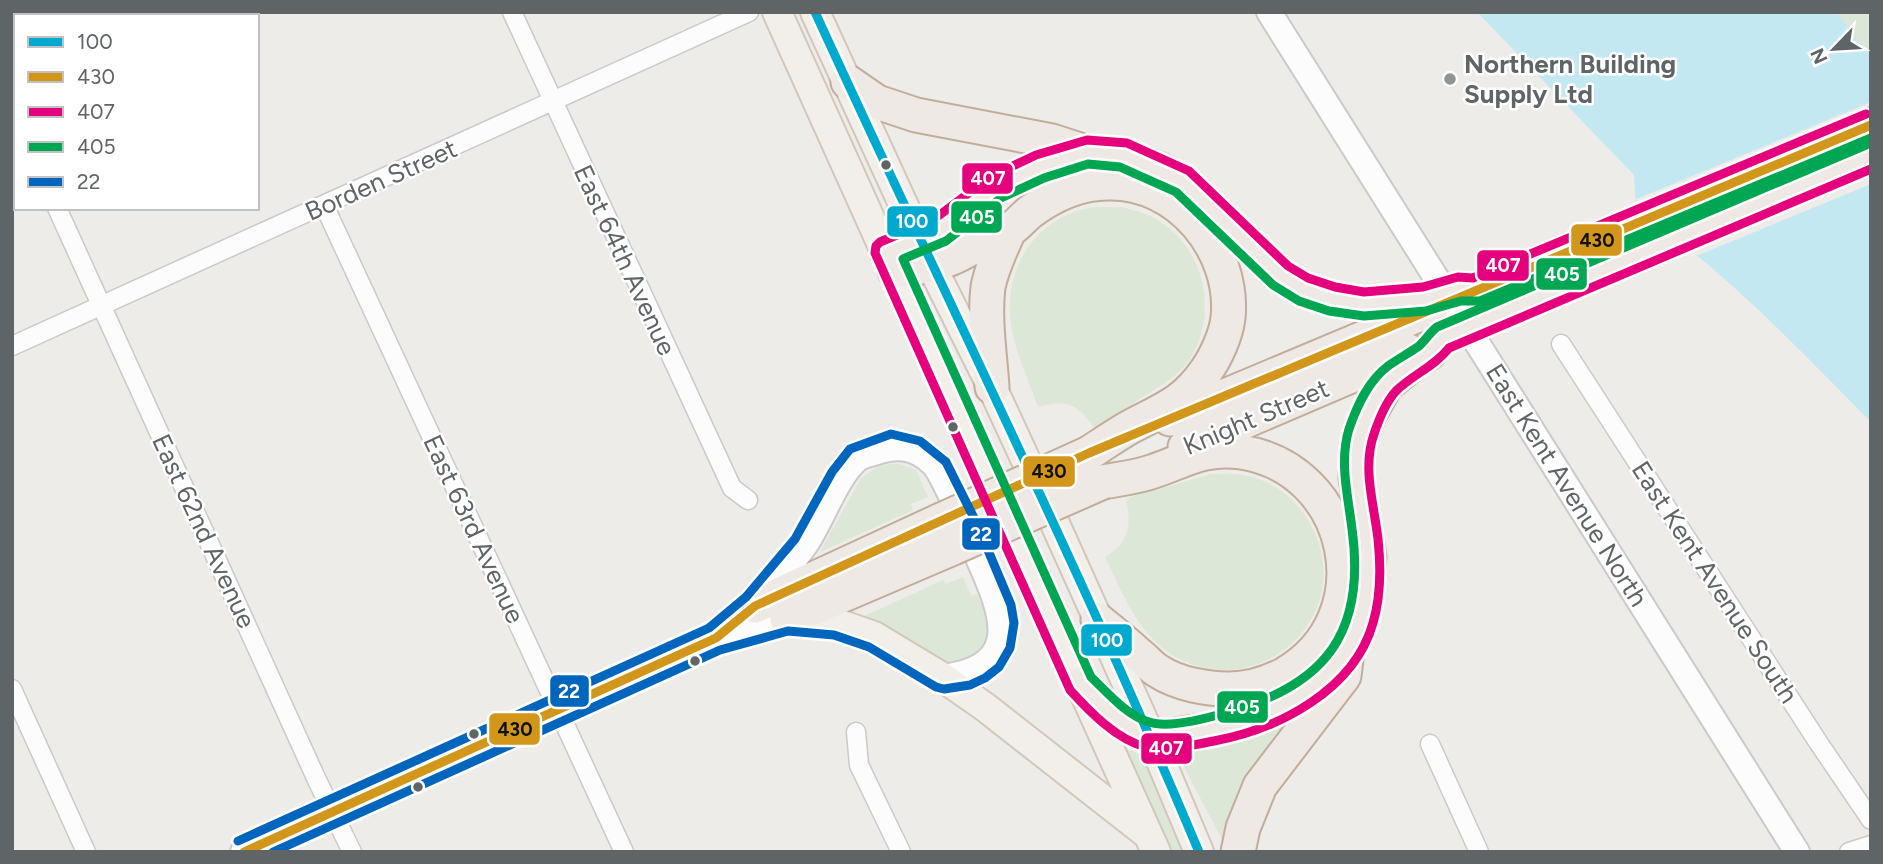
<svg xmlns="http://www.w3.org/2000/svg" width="1883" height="864" font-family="Figtree,sans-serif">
<rect width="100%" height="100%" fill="#eeece9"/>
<path fill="#dce7d7" d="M1793,12H1871V107Z
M1122,207C1131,210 1143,212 1152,217C1203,243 1219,308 1192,356C1179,377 1158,387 1138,400C1131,405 1125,411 1118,417C1112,422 1101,425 1094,428C1078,404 1067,399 1038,407C1029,382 1017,357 1012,330C1001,275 1031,219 1089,208C1099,206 1111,208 1122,207Z
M889,464H900L916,470L928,497L911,504L913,510L820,552L861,478L877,467Z
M1211,474C1221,474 1232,473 1243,475C1298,483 1336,546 1320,599C1298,668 1216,692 1161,647C1134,624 1120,588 1105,557C1129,543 1132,525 1126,500L1145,490H1156Z
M963,577L971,596L977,594L988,618L987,638L983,648L976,656L961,664L941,663L860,618L943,580L946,584Z
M1301,712L1227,849L1176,752L1231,742Z
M1127,749L1144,756L1187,852H1171L1125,752Z"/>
<path fill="#c4e8f1" d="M1477,12H1836L1871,57V422C1797,347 1723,269 1636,209L1634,175Z"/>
<path fill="#eeece9" d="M1871,102V184L1694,257L1675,240L1633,210L1632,201Z"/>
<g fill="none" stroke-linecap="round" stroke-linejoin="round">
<defs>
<path id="street" d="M512,12L732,488L748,500
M12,105L16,113
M324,205L624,852
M57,208L316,778L352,852
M1561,344L1818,742L1871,820
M12,346L749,12
M12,689L86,852
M856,732L859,765L901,852
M1430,744L1479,852
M1849,852L1871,845"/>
<path id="secondary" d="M1269,12L1797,852
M759,602C775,583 792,564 806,544C822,521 837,475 859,458C863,456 869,454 874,453C896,445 914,446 932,463C941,471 964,525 970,539C993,596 1037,665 942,677
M243,852L716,638L787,619"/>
<path id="primary" d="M777,12L1156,852
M815,12L931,265L992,387L1052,517L1150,735L1199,852
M787,619L837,623L874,636L942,677L985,707L1147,834"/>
<path id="highway" d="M848,82L877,102L916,115L1052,141L1086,152L1123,155L1160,170L1183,182L1281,276L1303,289L1332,299L1364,304L1425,299
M887,252L939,231L995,188L1040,166L1073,157L1086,152
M895,271C915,268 934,266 952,258C964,253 974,246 985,241C993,237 1003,235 1010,230C1017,225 1023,218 1030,212C1053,195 1079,183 1108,183C1178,181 1235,250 1228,318C1226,335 1216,357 1206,371C1183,404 1163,409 1130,427C1116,435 1103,444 1089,453
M1475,290L1871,125
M992,387C990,355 984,319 988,287C992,267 1001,249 1009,231
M1170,419L1430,310
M1185,447L1409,351
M755,606L941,520
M787,619L953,548
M1098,620C1111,631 1125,642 1138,654C1145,659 1151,667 1158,671C1178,684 1206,689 1229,689C1248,689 1268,683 1285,674C1383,617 1352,469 1241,452C1205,447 1186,460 1154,471C1138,477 1119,479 1103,482
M1081,684C1102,702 1122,729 1150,735C1162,738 1176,735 1188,733C1244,726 1298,706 1336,663
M1238,852L1243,828L1260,786L1344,676L1347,651L1361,622L1366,595L1369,557L1356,478L1358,444L1369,415L1386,385L1416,361L1429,353L1442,338"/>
</defs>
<use href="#street" stroke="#cbcac9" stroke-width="21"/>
<use href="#secondary" stroke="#cacac9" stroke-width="28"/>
<use href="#primary" stroke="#d2c7ba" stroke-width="32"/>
<use href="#highway" stroke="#c1ad9a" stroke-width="37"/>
<use href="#street" stroke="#fcfcfc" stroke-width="18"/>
<use href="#secondary" stroke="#fcfcfc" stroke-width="24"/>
<use href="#primary" stroke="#f2efea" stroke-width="28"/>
<use href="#highway" stroke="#eee9e4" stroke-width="33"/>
<defs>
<path id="highway-bridge" d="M1425,299L1460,289L1475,290
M1442,338L1871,156
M941,520L1089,453
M953,548L1103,482"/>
</defs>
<use href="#highway-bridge" stroke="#c1ad9a" stroke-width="37" stroke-linecap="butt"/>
<use href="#highway-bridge" stroke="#eee9e4" stroke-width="33"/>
<defs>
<path id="bus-1" d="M815,12C943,292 1080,568 1199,852"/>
<path id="bus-2" d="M244,852L716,638L755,606L1089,453L1871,125"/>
<path id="bus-3" d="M1866,114L1473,278L1458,277L1423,287L1364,292L1335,287L1308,278L1288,266L1189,171L1127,143L1087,140L1036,155L990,177L933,220L880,242L876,246L875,253L1070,690C1090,712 1117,740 1146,747C1167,752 1193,745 1214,741C1279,729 1354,690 1373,623C1381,596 1381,567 1378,539C1374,504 1362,468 1374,434C1379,419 1385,403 1396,391C1412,375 1434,367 1449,348L1871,169"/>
<path id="bus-4" d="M1866,145L1437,327C1430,332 1426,340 1419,346C1409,353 1398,359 1388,366C1368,381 1357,406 1349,429C1339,462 1348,495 1352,529C1366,631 1327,685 1228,712C1208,718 1169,729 1149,722C1126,715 1108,693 1091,677L903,259L946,241L1001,198L1044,178L1088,164L1120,167L1176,192L1273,285L1299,301L1329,311L1364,316L1426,311L1461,301H1480L1871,138"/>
<path id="bus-5" d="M238,841L709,628L746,597L795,539L832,472L850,449L891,434L920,441L946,462L977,524L1011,605L1014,623L1010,648L999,667L985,678L970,685L944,689L936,687L869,647L834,635L788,631L720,650L273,852"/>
</defs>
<use href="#bus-1" stroke="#fff" stroke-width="14"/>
<use href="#bus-2" stroke="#fff" stroke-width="14"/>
<use href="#bus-3" stroke="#fff" stroke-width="14"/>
<use href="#bus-4" stroke="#fff" stroke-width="14"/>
<use href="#bus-5" stroke="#fff" stroke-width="14"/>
<use href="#bus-1" stroke="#00a9ce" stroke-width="9"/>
<use href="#bus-2" stroke="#d1961a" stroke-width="9"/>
<use href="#bus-3" stroke="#e5007d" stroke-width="9"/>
<use href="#bus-4" stroke="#00a651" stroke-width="9"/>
<use href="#bus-5" stroke="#0065bd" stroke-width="9"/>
</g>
<circle fill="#919494" stroke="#fff" stroke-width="2.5" cx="1450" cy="79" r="7"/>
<g fill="#5f6466" stroke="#fff" stroke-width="2.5">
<circle cx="886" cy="165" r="6"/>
<circle cx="953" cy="427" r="6"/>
<circle cx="695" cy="661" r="6"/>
<circle cx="474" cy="734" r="6"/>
<circle cx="418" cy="787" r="6"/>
</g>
<g text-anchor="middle" stroke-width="5" stroke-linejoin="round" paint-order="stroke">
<g font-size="26" font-weight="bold" fill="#5f6466" stroke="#fff" text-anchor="start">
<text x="1464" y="73">Northern Building<tspan x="1464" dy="30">Supply Ltd</tspan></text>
</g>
<g font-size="26" fill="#5f6466" stroke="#fff">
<text transform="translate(381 180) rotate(-24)" y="9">Borden Street</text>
<text transform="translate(625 260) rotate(65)" y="9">East 64th Avenue</text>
<text transform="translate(1256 417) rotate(-23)" y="9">Knight Street</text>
<text transform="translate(1567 485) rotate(58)" y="9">East Kent Avenue North</text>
<text transform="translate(474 529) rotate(65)" y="9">East 63rd Avenue</text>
<text transform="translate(204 531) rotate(65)" y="9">East 62nd Avenue</text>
<text transform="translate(1715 582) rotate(57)" y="9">East Kent Avenue South</text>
</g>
</g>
<g stroke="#fff" stroke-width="2.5">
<rect x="961" y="162" width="53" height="33" rx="7" fill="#e5007d"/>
<rect x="950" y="200" width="53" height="34" rx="7" fill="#00a651"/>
<rect x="886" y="205" width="53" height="33" rx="7" fill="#00a9ce"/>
<rect x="1570" y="223" width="53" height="34" rx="7" fill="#d1961a"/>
<rect x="1476" y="249" width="54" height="33" rx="7" fill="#e5007d"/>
<rect x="1535" y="257" width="53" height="34" rx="7" fill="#00a651"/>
<rect x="1022" y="455" width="54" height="33" rx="7" fill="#d1961a"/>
<rect x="961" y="517" width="40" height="34" rx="7" fill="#0065bd"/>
<rect x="1080" y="623" width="53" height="34" rx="7" fill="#00a9ce"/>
<rect x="549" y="674" width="41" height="34" rx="7" fill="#0065bd"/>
<rect x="1216" y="690" width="53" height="34" rx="7" fill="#00a651"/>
<rect x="488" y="712" width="53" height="34" rx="7" fill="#d1961a"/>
<rect x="1140" y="732" width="53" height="33" rx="7" fill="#e5007d"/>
</g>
<g font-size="19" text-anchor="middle" font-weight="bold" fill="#fff">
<text x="988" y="185">407</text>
<text x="977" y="224">405</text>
<text x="912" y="228">100</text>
<text x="1503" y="272">407</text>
<text x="1562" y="281">405</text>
<text x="981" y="541">22</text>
<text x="1107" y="647">100</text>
<text x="569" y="698">22</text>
<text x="1242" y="714">405</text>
<text x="1166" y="755">407</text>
</g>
<g font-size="19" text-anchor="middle" font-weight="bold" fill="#111">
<text x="1597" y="247">430</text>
<text x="1049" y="478">430</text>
<text x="515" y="736">430</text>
</g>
<rect width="1883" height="864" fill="none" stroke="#5f6466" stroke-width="28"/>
<rect x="14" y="14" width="245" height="196" fill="#ffffff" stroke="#bfc1c2" stroke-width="2"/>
<rect x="28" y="37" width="35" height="10" fill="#00a9ce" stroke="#bfc1c2" stroke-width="2"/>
<text x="77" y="49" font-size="21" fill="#5f6466">100</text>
<rect x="28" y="72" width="35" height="10" fill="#d1961a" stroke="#bfc1c2" stroke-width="2"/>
<text x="77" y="84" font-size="21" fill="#5f6466">430</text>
<rect x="28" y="107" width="35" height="10" fill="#e5007d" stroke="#bfc1c2" stroke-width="2"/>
<text x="77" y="119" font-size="21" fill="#5f6466">407</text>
<rect x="28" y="142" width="35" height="10" fill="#00a651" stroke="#bfc1c2" stroke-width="2"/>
<text x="77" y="154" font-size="21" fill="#5f6466">405</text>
<rect x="28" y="177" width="35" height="10" fill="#0065bd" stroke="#bfc1c2" stroke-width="2"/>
<text x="77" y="189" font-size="21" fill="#5f6466">22</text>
<g transform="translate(1834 49) rotate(245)" stroke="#ffffff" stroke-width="5" paint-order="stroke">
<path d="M0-5L12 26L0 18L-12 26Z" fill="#5f6466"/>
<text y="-10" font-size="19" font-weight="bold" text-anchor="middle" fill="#5f6466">N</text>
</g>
</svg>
